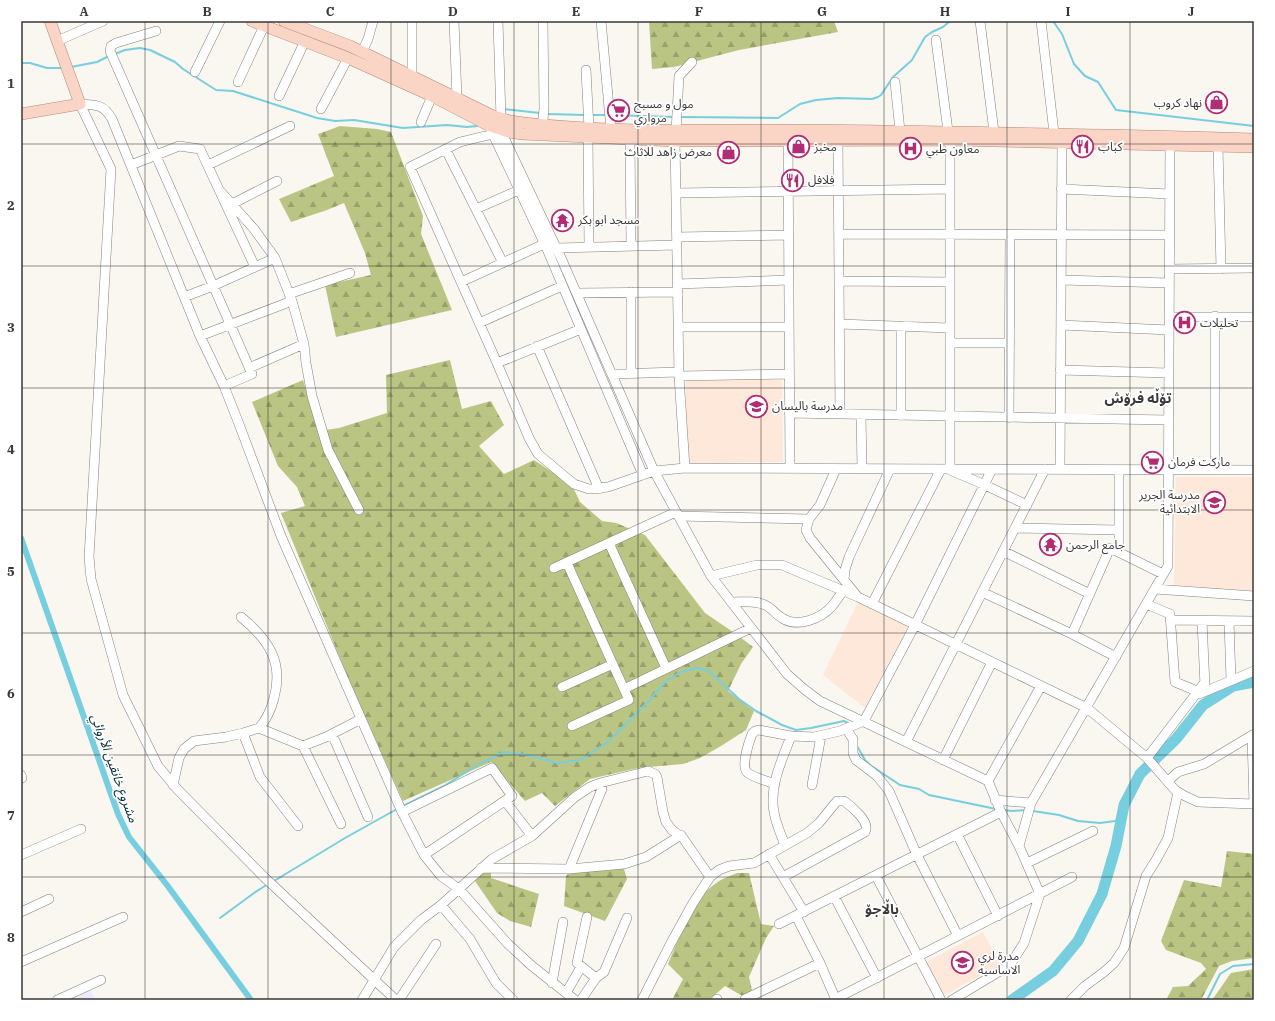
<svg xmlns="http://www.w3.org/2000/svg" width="1275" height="1021" font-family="'IBM Plex Serif','Noto Sans Arabic',serif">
<defs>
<pattern id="forest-firs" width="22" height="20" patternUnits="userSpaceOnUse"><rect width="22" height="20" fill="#bbc583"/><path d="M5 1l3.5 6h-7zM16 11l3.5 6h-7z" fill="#99a16c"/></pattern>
</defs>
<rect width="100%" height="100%" fill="#faf6f0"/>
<path fill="#edeafc" d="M88,987L96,1000H64Z"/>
<path fill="#fde8da" d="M731,380H782L783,462L686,463V381Z
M1176,477H1254V591L1174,586Z
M858,602L908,626L865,708L823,675Z
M983,932L1000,965L946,994L942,993L927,965L928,961Z"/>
<path fill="url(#forest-firs)" d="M649,21H834L838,32L739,50L674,67L652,69Z
M340,126L377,129L391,132L423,216L421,234L452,310L336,337L325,285L371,275L365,253L344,203L327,210L291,222L279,199L334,176L318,134Z
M450,360L462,409L491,401L504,425L479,446L504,474L534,460L572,485L580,502L602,521L616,523L645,535L705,613L736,634L753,647L741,664L728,691L754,711L746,730L721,746L700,758L683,764L638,768L590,779L555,806L542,793L525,801L491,762L403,801L348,678L281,513L305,506L297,487L278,466L252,402L303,380L318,431L339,428L387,413L386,375Z
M1227,851L1254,854V958L1232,961L1219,966L1201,1000H1166L1173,987L1188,986L1206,969L1201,963L1166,950L1161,941L1184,880L1221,887Z
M620,867L624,869L627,879L605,921L564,906L566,876L572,870Z
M483,868L491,869V878L539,894L531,927L510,921L497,913L475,881Z
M737,873H749L761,924L774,926L766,938L749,977L752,990L744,997L725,986L709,1000H672L683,979L668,964C680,937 690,902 715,884C721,879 730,876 737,873Z
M1254,969V1000H1212L1231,973Z"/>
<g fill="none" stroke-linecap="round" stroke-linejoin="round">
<path stroke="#77cedf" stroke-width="2" d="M1053,21L1062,34L1074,64L1085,76L1098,82L1116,110L1254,126
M115,54L125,50L140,48L150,50L175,62L183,69L216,90L233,91L317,118L335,121L354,120L403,128L447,125L467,127L477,126
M21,63H30L47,68H63
M71,67L97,62L109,56
M503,109L540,113
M546,114L586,115
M590,115H606
M612,115L674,117
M680,117L778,118L800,104L816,100L838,98L872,99L878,97L881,95L893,77L912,60L925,37L932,32L943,27L950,21
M857,746L865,760L870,765L900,785L919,789L929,795L996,809
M403,806L444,786L479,764L504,752L527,755L558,763L581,760L609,741L646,704L666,681L683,671L698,668L709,671L739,699L756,711L782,725L796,730L811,728L844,721L850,724
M1003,810L1012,811L1026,810
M1033,811L1059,815L1078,821L1100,823L1115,821L1122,816
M274,881L345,838L397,809
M220,918L254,893L268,884
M1207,1000L1220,974L1233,966L1254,964"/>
<path stroke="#77cedf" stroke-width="6" d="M21,538L118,814L129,837L167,885L251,1000"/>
<path stroke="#77cedf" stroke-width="11" d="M1012,1000L1053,971L1078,941L1102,894L1116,846L1124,805L1140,774L1176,739L1203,705L1233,686L1254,682"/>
<defs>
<path id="minor" d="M454,21L457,98
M498,21L501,118
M601,21L611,129
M980,21L994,132
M1041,21L1054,133
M156,31L116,43L111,46L110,51L252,374L224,386
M936,40L948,131
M57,41L103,21
M362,52L368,39L373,21
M586,70L589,128
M195,72L220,21
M412,76V21
M238,82L264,26
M895,82L900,131
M279,96L305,41
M321,109L348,58
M421,122L432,96
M500,129L562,260L654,471L711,576L787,674L804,689L820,701L988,781L1001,812L1019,846L1040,894L1024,943L1010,965L952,1000
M491,130L547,249L643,475
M542,132L544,108L543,21
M676,132L679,76L692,62
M493,134L460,142L410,167L497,363L529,438L538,454L574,484L589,489L608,487L654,471L685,468L1254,470
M588,137L589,247
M630,139L631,246
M950,140V470L985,485L1027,505
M675,141L679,376L685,468
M788,141L790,468
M838,141L840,414
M1218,146L1221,269
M446,150L503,263
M131,165L179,146L200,149L255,267
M208,165L290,126
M1061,189L1170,194
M221,192L254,229L275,258L292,301L304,344L306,363L312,396L328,450L359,510
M676,193L950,189
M232,204L277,181
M476,209L519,190
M839,234L1169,235
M677,237L788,235
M557,248L677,245
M1169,269L1254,268
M1061,280L1169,283
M839,281L950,282
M461,282L544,244
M677,284L789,280
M577,293L678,292
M289,294L350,273
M184,297L213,286L275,258
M1169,317H1254
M479,323L562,286
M839,324L950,328
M1061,325L1169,330
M901,326V416
M678,327H789
M200,336L292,301
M950,343H1010
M537,346L599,489
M497,363L581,329
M249,368L304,344
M1060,370L1169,373
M612,374L679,372
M631,374V292
M679,376L789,374
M789,413L1169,420
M861,415L862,469
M1009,418L1010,235
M836,469L820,505L809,519L806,530L810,538L857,596
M1060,469L1062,142
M1215,470V316
M678,516L809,519
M1015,528L1119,530
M609,543L666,668
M1003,551L1090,594
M1119,552V470
M567,563L629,700L572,726
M554,568L676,512
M711,576L757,565H782L858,597L1087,708L1147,758L1175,790L1185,796L1198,802L1254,804
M844,580L845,570L849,557L890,469
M1155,589L1254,596
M982,592L1072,634L1116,657
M731,602C742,602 754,600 765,605C772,608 775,614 782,618C797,628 821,619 832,606C836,602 839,596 843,591
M872,604L941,469
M1146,604L1170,614L1175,682L1202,693
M241,617C268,639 284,662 274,698C271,710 267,719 259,728
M1170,620L1254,621
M1202,621L1205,686
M1229,621L1231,680
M1072,634L1110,548L1163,574
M562,687L613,664
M624,689L751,628
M1199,694L1254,671
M846,729L853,739V753L856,760L877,776L889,791L917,855L958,936
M243,733L260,777L298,826
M332,734L368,817
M1252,736L1254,804
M906,742L1045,469
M303,746L341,824
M1147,758L1205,682
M943,760L992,662
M21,775L22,778
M988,781L1041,686
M1168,781L1178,772L1204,764L1254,734
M775,784C767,781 755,778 748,773C740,768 749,742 752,734L755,731L759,730L791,736L814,737L840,731L864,721L915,625L992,469
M173,785L179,758L184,749L194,741L226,737L243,733L259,728L303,746L326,737L361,719
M812,785L821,736
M995,800L1031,803
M505,801L532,836
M402,812L492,768L512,796L424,855
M957,834L998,916
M785,845C781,835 776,824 774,812C769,786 782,760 791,736
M1019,846L1031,803L1168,566L1170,144
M769,854L804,912
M21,855L81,829
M1027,863L1093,831
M481,868L569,869L624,864L646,857L681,835
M569,869L602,789
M876,876L941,1000
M834,896L877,978
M441,905L470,939L496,983L513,1000
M21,912L49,899
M796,916L820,963L836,1000
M587,917L577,963L596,978
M779,924L1001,812
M21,962L123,917
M552,983L563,922
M566,993L581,967
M57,1000L101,980
M362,1000L394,947L421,920L441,905L492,859L532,836L575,797L590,787L600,783L648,771L655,774L657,777L663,812L666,822L672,830L683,838L710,877
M396,1000L264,877L178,790L158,766L123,695L91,579L89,557L111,169L80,104C97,105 103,104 112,119L200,336L224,386L239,424L281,536L402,812L424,855L441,876L459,889L508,944L532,966L575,1000
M399,1000L436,944
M581,1000L596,978L604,972L627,918
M642,1000L671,943L693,903L710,877L719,870L729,866L754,863L807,833L819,823L837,801H844C851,806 871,822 865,832L783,877
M716,1000L717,999
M746,1000L745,999L820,963
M838,1000L841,996L1072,877
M1071,1000L1085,986L1104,972L1114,963L1124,948L1146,876L1156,860L1168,838L1178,792"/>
<path id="major" d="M252,21L348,58L432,96L488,125L509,132L522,134L675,141L950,140L1254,147
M284,21L350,46L491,115L510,121L524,123C622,134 719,129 817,130C963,132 1108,134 1254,139
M21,114L80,104L50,21"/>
</defs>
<use href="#minor" stroke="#85827d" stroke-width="10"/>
<use href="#major" stroke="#b48b79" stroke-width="12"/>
<use href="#minor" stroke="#fff" stroke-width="9"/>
<use href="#major" stroke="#fad4c4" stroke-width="11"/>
</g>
<path fill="none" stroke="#3a3937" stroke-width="1" stroke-opacity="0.55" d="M145,21V1000M268,21V1000M391,21V1000M514,21V1000M638,21V1000M761,21V1000M884,21V1000M1007,21V1000M1130,21V1000M21,144H1254M21,266H1254M21,388H1254M21,510H1254M21,633H1254M21,755H1254M21,877H1254"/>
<defs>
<symbol id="shop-ring" viewBox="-11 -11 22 22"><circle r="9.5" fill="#fff" stroke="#b02c73" stroke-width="1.5"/><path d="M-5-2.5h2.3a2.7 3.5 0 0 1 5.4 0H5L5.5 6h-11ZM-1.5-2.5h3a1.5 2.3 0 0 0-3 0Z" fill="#b02c73"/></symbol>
<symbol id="supermarket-ring" viewBox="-11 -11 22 22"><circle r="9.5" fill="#fff" stroke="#b02c73" stroke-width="1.5"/><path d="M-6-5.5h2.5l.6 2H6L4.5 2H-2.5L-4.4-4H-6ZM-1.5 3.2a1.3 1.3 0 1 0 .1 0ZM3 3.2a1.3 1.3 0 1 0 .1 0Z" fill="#b02c73"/></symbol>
<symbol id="restaurant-ring" viewBox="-11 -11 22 22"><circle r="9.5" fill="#fff" stroke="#b02c73" stroke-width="1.5"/><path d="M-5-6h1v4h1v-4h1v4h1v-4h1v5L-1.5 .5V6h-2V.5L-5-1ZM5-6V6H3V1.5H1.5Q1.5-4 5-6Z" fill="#b02c73"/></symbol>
<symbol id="hospital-ring" viewBox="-11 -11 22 22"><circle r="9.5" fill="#fff" stroke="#b02c73" stroke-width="1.5"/><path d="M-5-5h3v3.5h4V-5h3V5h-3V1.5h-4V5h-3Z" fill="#b02c73"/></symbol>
<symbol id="temple-ring" viewBox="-11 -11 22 22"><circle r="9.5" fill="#fff" stroke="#b02c73" stroke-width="1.5"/><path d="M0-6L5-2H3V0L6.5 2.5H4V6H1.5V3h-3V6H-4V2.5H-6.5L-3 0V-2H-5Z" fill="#b02c73"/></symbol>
<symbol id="school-ring" viewBox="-11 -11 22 22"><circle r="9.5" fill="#fff" stroke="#b02c73" stroke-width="1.5"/><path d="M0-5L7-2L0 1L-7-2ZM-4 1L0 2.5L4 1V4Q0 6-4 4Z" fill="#b02c73"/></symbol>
</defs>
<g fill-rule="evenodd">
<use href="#shop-ring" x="1204" y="90" width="25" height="25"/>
<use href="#supermarket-ring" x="606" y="98" width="25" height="25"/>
<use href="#shop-ring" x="786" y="134" width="25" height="25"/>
<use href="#restaurant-ring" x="1070" y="134" width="25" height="25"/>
<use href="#hospital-ring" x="898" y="136" width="25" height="25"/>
<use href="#shop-ring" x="716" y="140" width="25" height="25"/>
<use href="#restaurant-ring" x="780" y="168" width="25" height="25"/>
<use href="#temple-ring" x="550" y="208" width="25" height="25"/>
<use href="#hospital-ring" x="1172" y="310" width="25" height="25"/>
<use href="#school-ring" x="744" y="394" width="25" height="25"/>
<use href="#supermarket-ring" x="1140" y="450" width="25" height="25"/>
<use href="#school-ring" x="1202" y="490" width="25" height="25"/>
<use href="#temple-ring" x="1038" y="532" width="25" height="25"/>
<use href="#school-ring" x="950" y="950" width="25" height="25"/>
</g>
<g text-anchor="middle" stroke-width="3.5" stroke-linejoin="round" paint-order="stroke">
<g font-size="12" fill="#3a3937" stroke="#fff" text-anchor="start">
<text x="1202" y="107" text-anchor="end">نهاد كروب</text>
<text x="634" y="108">مول و مسبح<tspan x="634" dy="14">مرواري</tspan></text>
<text x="814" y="151">مخبز</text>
<text x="1098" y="151">كباب</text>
<text x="926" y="153">معاون طبي</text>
<text x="712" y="156" text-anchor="end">معرض زاهد للاثاث</text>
<text x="808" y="184">فلافل</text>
<text x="578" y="224">مسجد ابو بكر</text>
<text x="1200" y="327">تحلیلات</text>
<text x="772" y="410">مدرسة بالیسان</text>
<text x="1168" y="466">مارکت فرمان</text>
<text x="1200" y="499" text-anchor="end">مدرسة الجرير<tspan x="1200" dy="14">الابتدائية</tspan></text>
<text x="1066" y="549">جامع الرحمن</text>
<text x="978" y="960">مدرة لري<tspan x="978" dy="14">الاساسیه</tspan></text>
</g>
<g font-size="13" font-style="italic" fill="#053139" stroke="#fff">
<text transform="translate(115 768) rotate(70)" y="5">مشروع خانقين الأروائي</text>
</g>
<g font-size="14" font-weight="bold" fill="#3a3937" stroke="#fff">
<text x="1138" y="403">تۆڵە فرۆش</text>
<text x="882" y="914">باڵاجۆ</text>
</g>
</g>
<rect width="1275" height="1021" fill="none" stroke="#ffffff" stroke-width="44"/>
<rect x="22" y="22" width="1231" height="977" fill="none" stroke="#3a3937" stroke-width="1.5"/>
<g font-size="13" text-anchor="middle" font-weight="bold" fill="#3a3937">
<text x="84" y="16">A</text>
<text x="207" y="16">B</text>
<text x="330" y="16">C</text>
<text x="453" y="16">D</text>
<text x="576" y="16">E</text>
<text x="699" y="16">F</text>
<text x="822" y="16">G</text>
<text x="945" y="16">H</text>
<text x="1068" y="16">I</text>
<text x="1191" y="16">J</text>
<text x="11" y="88">1</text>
<text x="11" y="210">2</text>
<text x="11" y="332">3</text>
<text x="11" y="454">4</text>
<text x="11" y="576">5</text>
<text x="11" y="698">6</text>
<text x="11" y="820">7</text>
<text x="11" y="942">8</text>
</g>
</svg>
